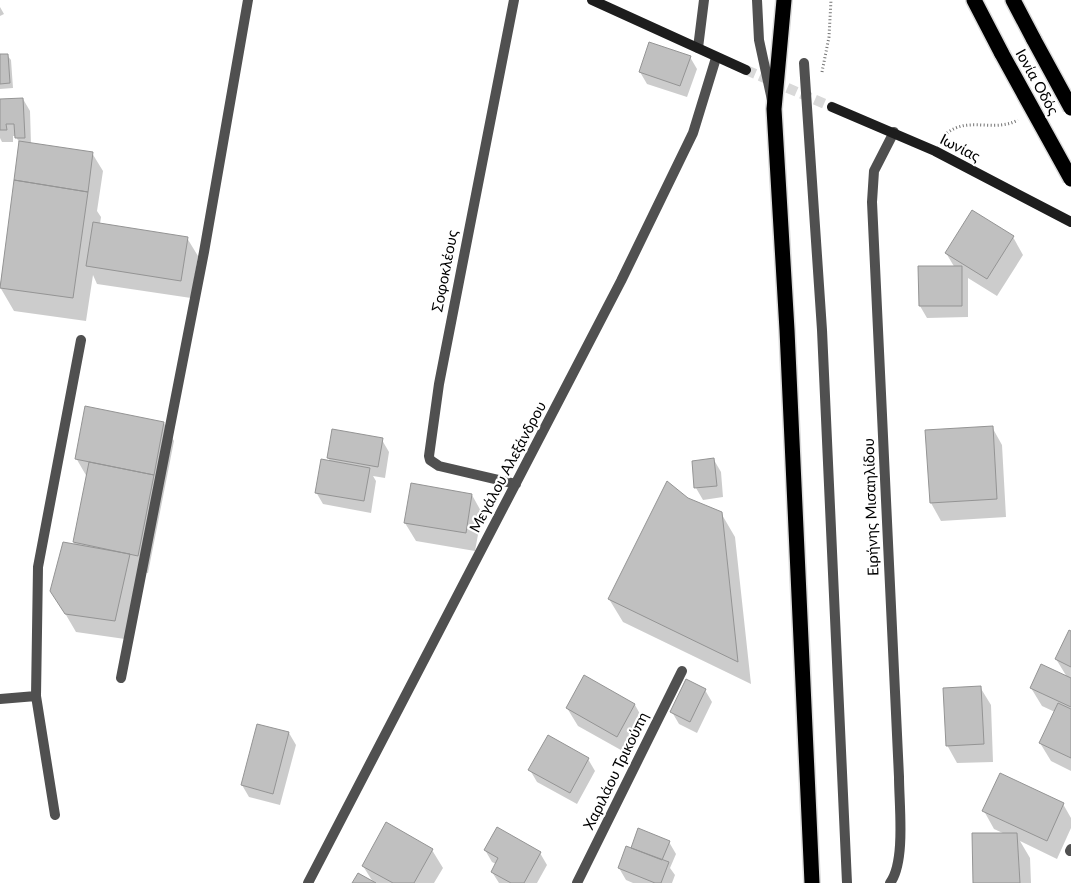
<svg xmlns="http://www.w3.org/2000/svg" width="1071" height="883" font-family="Lato,sans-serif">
<rect width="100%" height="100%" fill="#fff"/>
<path fill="#0003" d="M0,7L4,14L0,16Z
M0,55H7L11,60L13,88L0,89Z
M690,57L697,69L687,97L647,84L640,72Z
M23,99L30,111L31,144L92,153L103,171L97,211L101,217L100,224L187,238L198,256L191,298L97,284L93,275L86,321L14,311L0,287L20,145L16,136H13V142H2L0,138V100Z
M1013,237L1023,255L997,296L968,278V317L927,318L920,306L955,268L946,253Z
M164,423L174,441L148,573L140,572L125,639L76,632L52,591L64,543L74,544L87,477L76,458Z
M992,427L1002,445L1006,517L941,521L931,503Z
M382,440L389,452L385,478L373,476L376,481L371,513L323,504L316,492L331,462L328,458Z
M714,460L721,472L723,497L703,500L696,488Z
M472,495L482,513L475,551L416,541L405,523Z
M687,499L721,513L735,537L751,684L623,622L609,599Z
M1071,632V771L1051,761L1040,743L1055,712L1042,706L1031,688L1067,677L1056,659Z
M584,677L635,705L645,723L628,754L578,726L567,708Z
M980,687L991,705L993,762L957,763L947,745Z
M705,690L712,702L697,733L679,724L672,712Z
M258,725L289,733L296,745L280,805L249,797L242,785Z
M588,759L595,771L577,804L537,782L530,770Z
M1063,804L1071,818V828L1057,859L1020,841L1030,858L1031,883H974L1005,834L994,829L984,811Z
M669,842L676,854L670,868L675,875L672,883H633L626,880L619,868Z
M432,850L443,868L434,883H354L373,882L363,866Z
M485,850L540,853L547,865L537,883H499L492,872L496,864L492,862Z"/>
<path fill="#c0c0c0" stroke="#949494" d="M649,42L691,56L680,86L639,72Z
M0,54H8L10,83L0,84Z
M23,98L25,138H15L14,124H6L7,130H0V99Z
M19,141L93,152L88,192L14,180Z
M14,180L88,192L73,298L0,288Z
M972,210L1014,236L987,279L945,253Z
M93,222L188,237L181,281L86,266Z
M918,266H962V306H919Z
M85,406L164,422L154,475L75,459Z
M993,426L997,499L930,503L925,430Z
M332,429L383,438L378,467L327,458Z
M714,458L717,486L694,488L692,461Z
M321,459L370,468L364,501L315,493Z
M89,462L154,475L138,556L73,542Z
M667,481L688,498L722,512L738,662L608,599Z
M411,483L472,494L466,533L404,523Z
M63,542L130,554L115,621L65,614L50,591Z
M1069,630L1071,631V667L1055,659Z
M1041,664L1071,678V707L1030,688Z
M584,675L635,704L617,737L566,708Z
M686,679L706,689L690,722L670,712Z
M981,686L984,744L946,746L943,688Z
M1058,703L1071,709V758L1039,743Z
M257,724L289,732L273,794L241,785Z
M548,735L589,758L570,793L528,770Z
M1000,773L1064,803L1047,841L982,811Z
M386,822L433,849L414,883H393L362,866Z
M497,827L541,852L524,883H511L491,872L498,858L484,850Z
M638,828L670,841L662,860L631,848Z
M972,833H1017L1020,883H973Z
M626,846L669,862L661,883H655L618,868Z
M358,873L376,883H352Z"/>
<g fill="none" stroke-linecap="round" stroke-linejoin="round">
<path stroke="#d9d9d9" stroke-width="10" stroke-dasharray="10 5" stroke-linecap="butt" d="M746,70L832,107"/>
<defs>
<path id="highway" d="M784,0L774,109L787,330L812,883
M974,0L1002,54
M1013,0L1034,40"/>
</defs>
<use href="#highway" stroke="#dbdbdb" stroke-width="18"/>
<path stroke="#727272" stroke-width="3" stroke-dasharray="1 2.5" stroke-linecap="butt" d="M822,72L829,37L831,0
M942,138C964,113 992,134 1018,120"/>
<path stroke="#505050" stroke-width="10" d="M757,0L759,40L772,100
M804,63L822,330L847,883
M121,678L204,252L248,0
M0,699L36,696
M55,815L36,696L38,567L81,340"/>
<path stroke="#505050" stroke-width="10" d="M514,0L439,384L429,456L430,460L439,466L516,484
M698,48L704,0
M1070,851L1071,849
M308,883L621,281L693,133L716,58
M577,883L682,671
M890,883C906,862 899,804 899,777L872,202L874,171L894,132"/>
<path stroke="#1d1d1d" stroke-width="10" d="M592,0L746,70
M832,107L935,151L1071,222"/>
<use href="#highway" stroke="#000" stroke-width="15"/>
<defs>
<path id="highway-bridge" d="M1034,40L1071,108
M1002,54L1071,179"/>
</defs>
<use href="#highway-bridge" stroke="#dbdbdb" stroke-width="18" stroke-linecap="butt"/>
<use href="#highway-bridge" stroke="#000" stroke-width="15"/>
</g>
<g text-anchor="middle" stroke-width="4.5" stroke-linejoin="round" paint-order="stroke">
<g font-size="15" fill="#000" stroke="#fff">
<text transform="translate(1037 82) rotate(61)" y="5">Ιονία Οδός</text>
<text transform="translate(960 148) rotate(27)" y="5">Ιωνίας</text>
<text transform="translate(445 271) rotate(-79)" y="5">Σοφοκλέους</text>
<text transform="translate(508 467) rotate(-62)" y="5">Μεγάλου Αλεξάνδρου</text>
<text transform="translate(871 507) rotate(-92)" y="5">Ειρήνης Μισαηλίδου</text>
<text transform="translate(616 771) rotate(-64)" y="5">Χαριλάου Τρικούπη</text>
</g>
</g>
</svg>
